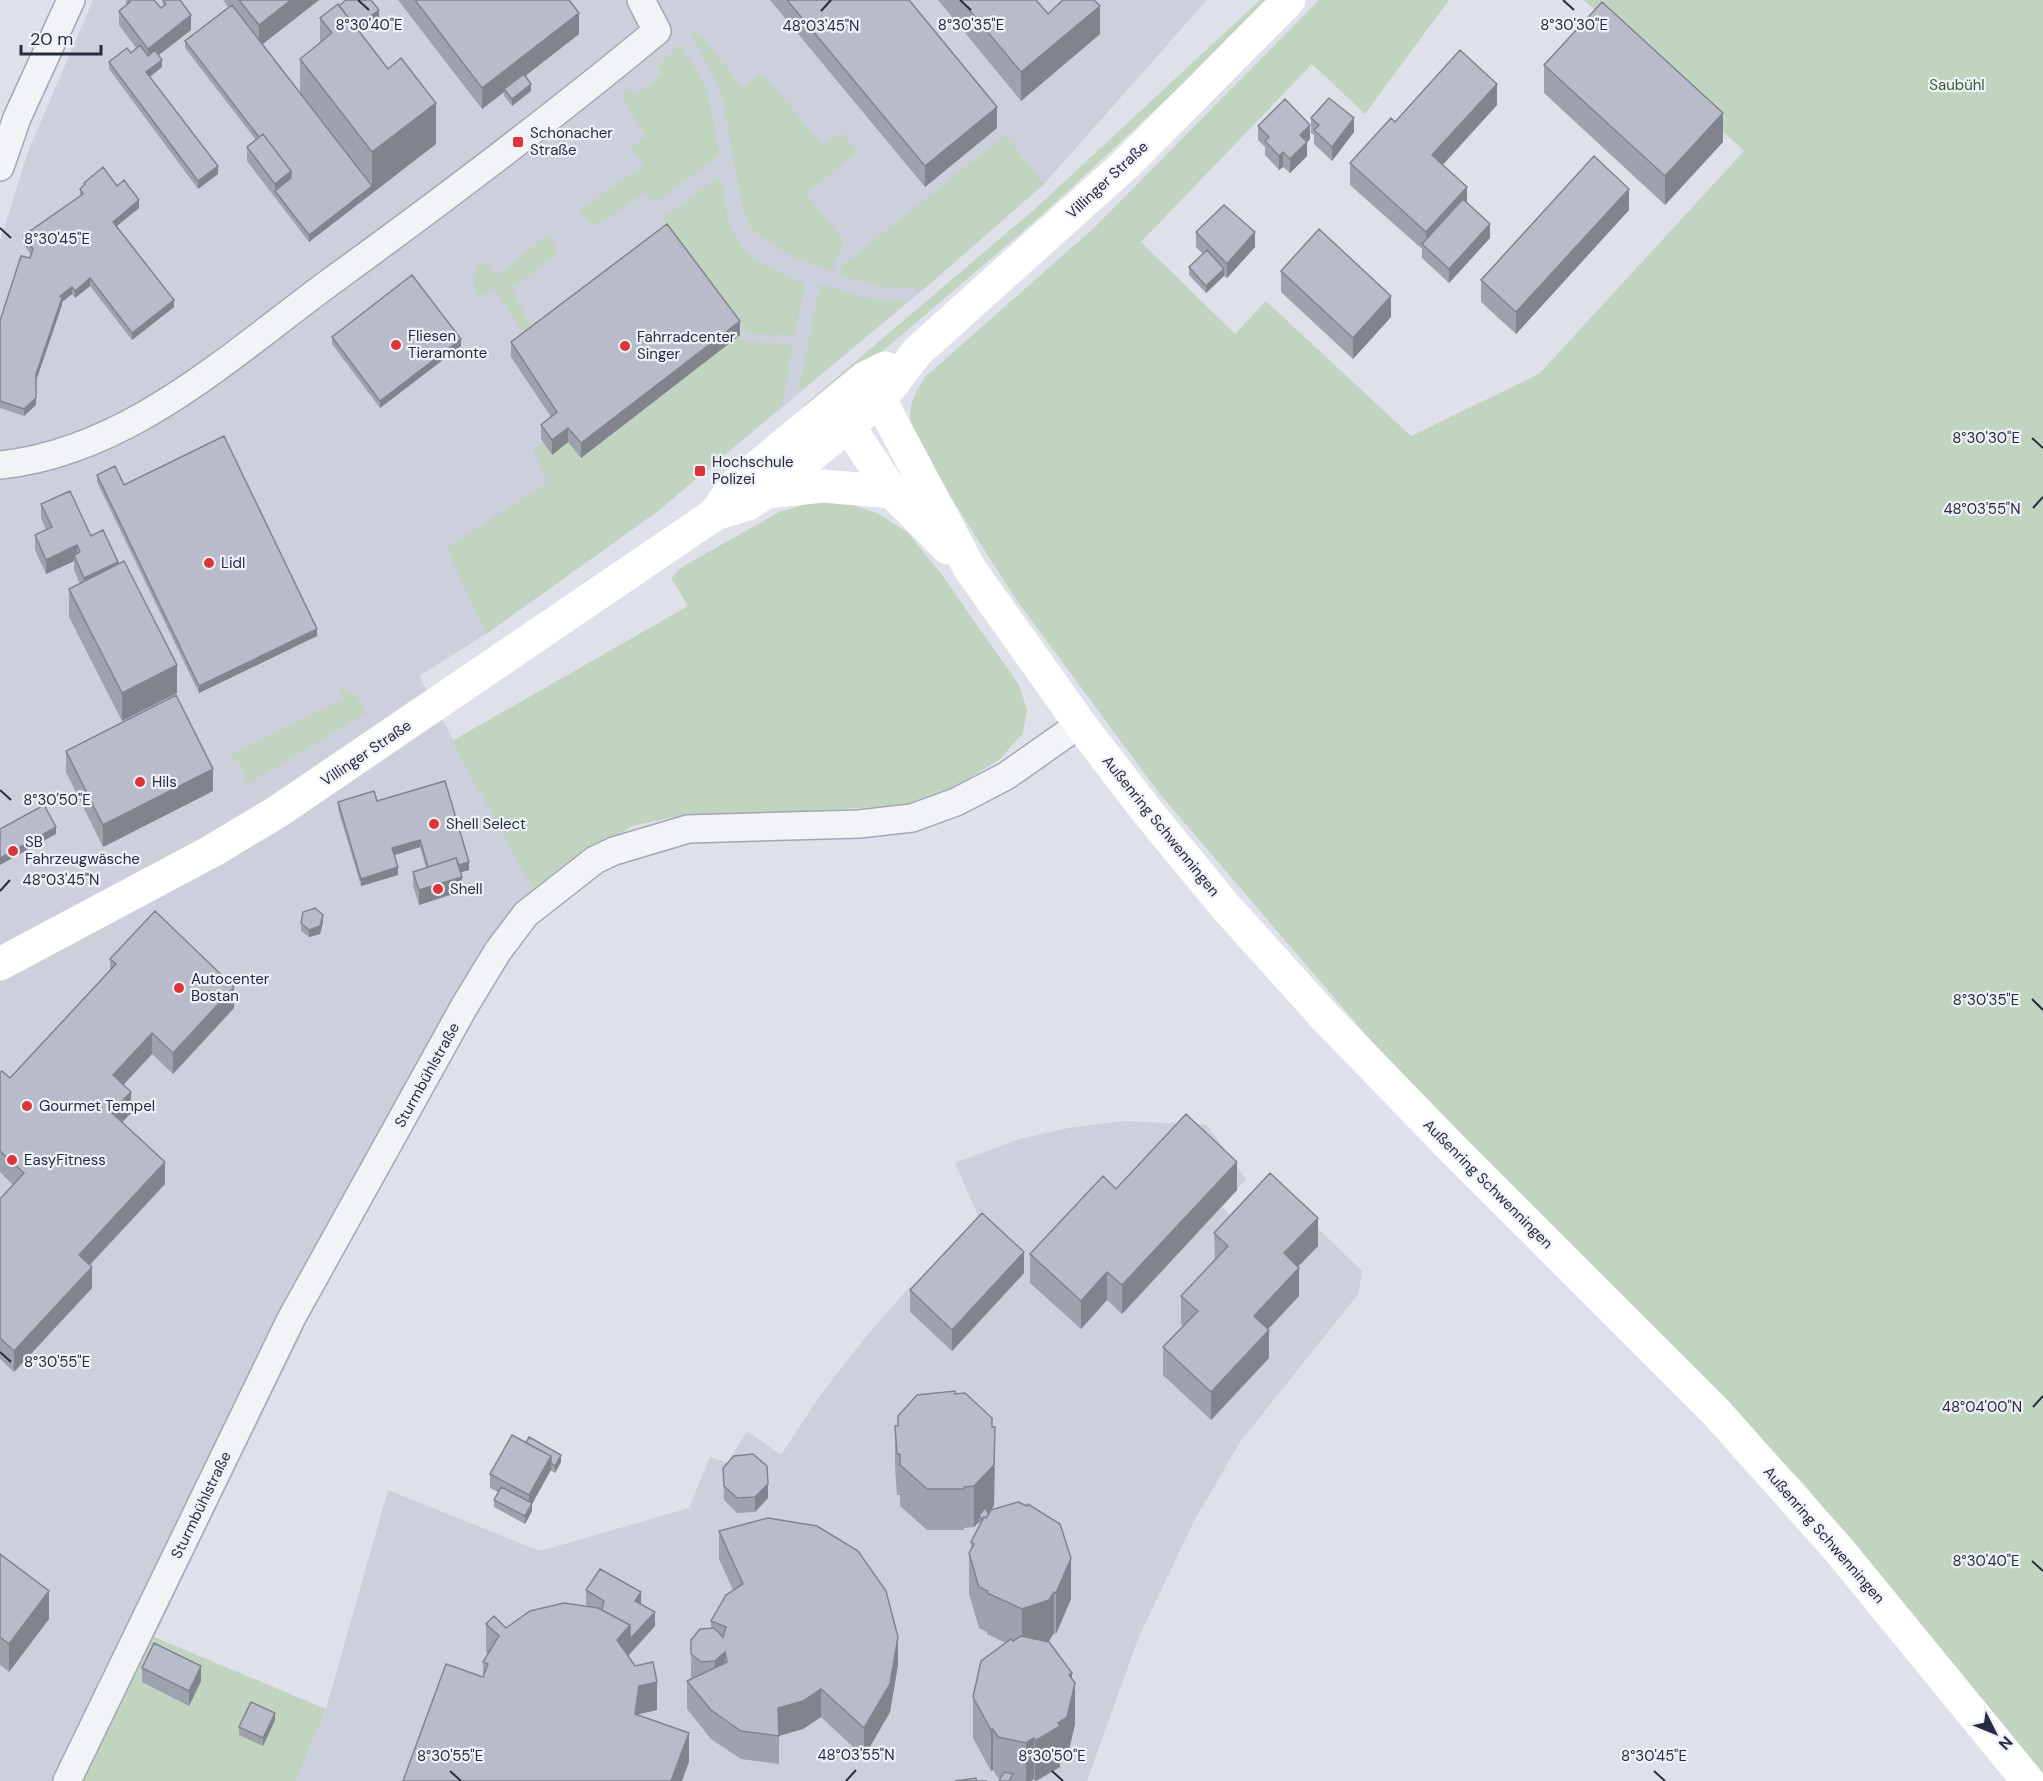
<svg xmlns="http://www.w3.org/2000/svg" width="2043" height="1781" font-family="'DM Sans',sans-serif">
<rect width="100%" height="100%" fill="#dee1ea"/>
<path fill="#ccd0dc" d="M93,0H1207L1044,184L924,289L658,511L486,634L419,676L535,892L384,1163L154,1637L77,1781H0V241L29,149Z
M1124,1121L1207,1125L1246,1179L1222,1207L1241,1225L1295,1206L1362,1271L1359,1293L1240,1442L1194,1521L1138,1639L1087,1781H296L326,1709L388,1490L540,1551L689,1508L710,1457L727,1463L747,1431L781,1455L819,1397L868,1334L907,1290L982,1225L955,1163L1019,1139L1073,1127Z"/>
<path fill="#c1d4bf" d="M1260,0H1273L1042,215L808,415L803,406L1036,208Z
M1319,0H1449L1365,114L1312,64L1141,242L1235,334L1266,301L1411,436L1539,374L1744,151L1584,0H2043V1781H2040L1805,1485L1415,1092L1159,793L1015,598L915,441C906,411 909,403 925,377L1095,227Z
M700,33L742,88L759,74L771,83L823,146L842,132L857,152L806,194L843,240L832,272L787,254L751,229L743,209L720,87L692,36Z
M681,44L707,90L719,153L714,159L655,203L645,192L598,225L591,224L580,210L644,165L631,149L646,136L621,95L628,88L635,96L662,74L657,66Z
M1005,135L1044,184L924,289L877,286L839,275L842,266Z
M720,176C725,197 726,226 740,244C753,263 784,273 805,284L795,335L748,334L662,219Z
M547,235L557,248L556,255L512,288L531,327L521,332L495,288L477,298C472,283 471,272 484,261L496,276Z
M820,284L871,299L908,301L798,393Z
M740,335L744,341L793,345L782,405L658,511L486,634L447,548L548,482L533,449L544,444L552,455L568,442L581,458Z
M811,503H847L877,513L907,532L942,575L1019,685L1027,710L1023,733L1000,759L948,791L905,805L692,819L674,817L632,826L535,892L452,741L688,606L671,578L682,567L779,512Z
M340,688L354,693L366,713L247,785L241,765L230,755L344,699Z
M154,1637L326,1709L296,1781H74Z"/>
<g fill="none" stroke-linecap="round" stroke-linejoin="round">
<defs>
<path id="street" d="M0,167L17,118L71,0
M0,465C129,452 233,353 333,280C443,200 552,118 657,31L641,0
M67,1781L291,1319L464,1007L498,951L526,914L595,860L614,851L688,829L859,824L912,818L956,802L1006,776L1080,724"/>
</defs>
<use href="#street" stroke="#a3a7b4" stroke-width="30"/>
<use href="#street" stroke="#f2f3f7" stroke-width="27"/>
<path stroke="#fff" stroke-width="33" d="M865,378L880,400L970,569L1080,724L1146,810L1225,906L1325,1017L1448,1144L1716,1412L1839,1550L2028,1781
M837,408L892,492L948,548
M766,492L823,486L892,492
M715,514L734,486L865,378L885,368
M0,964L212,851L277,812L715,514L748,504L766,492L880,400L917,352L1126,164L1289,0"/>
</g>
<path fill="#9ea2ae" d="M126,0H154L161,8L163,6V1L191,30L159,55L162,67L149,77L218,174L198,189L109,69V62L131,53L136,48L119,25V11L126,5Z
M223,0H319L262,44L300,93V59L320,43V18L339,6L379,17L365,27L364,26L358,30L436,144L309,242L247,161V147L256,140L185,48V41L228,7Z
M398,0H569L579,34L525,76L531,91L512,106L504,96V92L482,109Z
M770,0H909L997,128L925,187Z
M938,0H1036L1048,14L1100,34L1021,101Z
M1544,65L1723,142L1665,205L1544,93Z
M1497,105L1443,165L1490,238L1449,283L1422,258V249L1350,185V163L1395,122Z
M1311,118L1354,132L1332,161L1314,144V135L1311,133Z
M1258,126L1310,139L1307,142V156L1290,173L1283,167L1279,170L1265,155V147L1258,140Z
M84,183L117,186L139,208L117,226L174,307L132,340L90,286L75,298L72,294L62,302V305L36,380V405L24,416L0,408V321L30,258L31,255L23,243V236L80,197V189L84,186Z
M1629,210L1516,334L1481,302V280Z
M1196,232L1255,247L1227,278L1224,276L1206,293L1189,275V267L1203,254L1196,247Z
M1281,271L1391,317L1353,359L1281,292Z
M740,335L581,458L568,442L552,455L541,439V425L551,417L511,357V342Z
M332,337L461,346L380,408L332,344Z
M97,475L124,485L317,636L199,693L97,482Z
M41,504L91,536L118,564L177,693L122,721L69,617V589L80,584L74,570V561L46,574L35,550V535L46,530L41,518Z
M66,751L213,791L103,847L66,772Z
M377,801L469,870L461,872L462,891L419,905L413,886V872L426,868L420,847L394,855L398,875L361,886L338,809V802Z
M323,922L320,934L309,937L301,931V923Z
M110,959L234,1008L173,1074L152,1054L123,1085L131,1113L122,1122L165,1184L90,1265L92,1288L14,1372L0,1359V1199L13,1185L0,1172V1073L10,1078L110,970Z
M1116,1189L1237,1190L1122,1314L1107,1300L1081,1329L1030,1283V1254Z
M1214,1233L1318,1246L1298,1267L1299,1296L1268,1329L1269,1358L1211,1420L1163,1375V1347L1183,1326L1181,1324V1296L1215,1261Z
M1024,1273L952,1351L910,1312V1290Z
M955,1394L995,1468L994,1506L988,1513L1071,1599L1056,1634L1054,1633L1049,1641L1048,1642L1072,1678L1075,1724L1067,1758L1060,1763V1767L1037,1781H1035L1034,1779L1031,1781H999L1001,1778H998L993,1770L991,1771L973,1738V1697L1006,1643L987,1634V1632L979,1628L969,1594V1553L971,1549V1542L980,1524L979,1522L974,1527L964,1528V1530H927L900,1506V1495H897L895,1467V1426H898Z
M561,1462L555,1473L550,1470L532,1504V1511L525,1524L494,1507V1500L498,1492L490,1488V1474Z
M723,1468L768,1498L755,1512L737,1513L724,1500Z
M719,1531L898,1665L890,1712L864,1757L821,1717L803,1729L779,1736V1764L741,1759L711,1739L687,1709V1681L691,1679V1640L711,1628V1621L733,1590L719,1559Z
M0,1554L49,1619L9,1672L0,1665Z
M586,1590L641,1604L655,1626L628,1656L657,1710L639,1714V1715L689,1762L483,1677V1662L488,1654L486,1652V1624L506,1628L590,1607L586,1605Z
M142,1668L201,1681L189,1706L142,1682Z
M275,1720L263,1746L239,1735V1727Z"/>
<path fill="#81848d" d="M291,0H319L259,47V25Z
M1100,6V34L1021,101V72Z
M379,10V17L365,27V20Z
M579,13V34L506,91L504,89V92L482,109V88Z
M191,15V30L148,63V49Z
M364,19V26L342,42V35Z
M162,60V67L146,80V72Z
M531,84V91L512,106V99Z
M1497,84V105L1432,176V155Z
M436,103V144L309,242V235L372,186V152Z
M997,107V128L925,187V166Z
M1723,113V142L1665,205V176Z
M1354,118V132L1332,161V147Z
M1310,125V139L1307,142V156L1290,173V159L1300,135Z
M1283,152V167L1279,170V156Z
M218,166V174L198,189V181Z
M291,171V185L275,191V184Z
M1467,187V208L1426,248V232Z
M1629,189V210L1516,334V312Z
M139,200V208L113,229V222Z
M1490,224V238L1449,283V269Z
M1255,232V247L1227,278V264Z
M1224,269V276L1206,293V286Z
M90,278V286L75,298V291Z
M72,287V294L62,302V305L36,381V374L60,296Z
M1391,296V317L1353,359V338Z
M174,300V307L132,340V333Z
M740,321V335L581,458V443Z
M461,339V346L380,408V401Z
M36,398V405L24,416V409Z
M568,428V442L552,455V440Z
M77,545V560L74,555V561L46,574V560Z
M118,562V576L84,592V578Z
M317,629V636L199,693V686Z
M177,665V693L122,721V693Z
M213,769V791L103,847V825Z
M56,827V834L0,865V858Z
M420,840V847L392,856V848Z
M469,862V870L430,881V874Z
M398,867V875L361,886V879Z
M462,877V891L419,905V890Z
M323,915V922L320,934L309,937V930Z
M234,987V1008L173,1074V1053Z
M152,1033V1054L113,1096V1075Z
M131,1092V1113L111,1134V1112Z
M165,1162V1184L79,1276V1255Z
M1237,1162V1190L1122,1314V1285Z
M1318,1218V1246L1284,1281V1253Z
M1024,1252V1273L952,1351V1330Z
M92,1267V1288L14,1372V1351Z
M1299,1268V1296L1254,1344V1316Z
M1107,1272V1300L1081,1329V1301Z
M1269,1330V1358L1211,1420V1392Z
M995,1427L994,1506L982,1519L979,1515V1522L974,1527V1486Z
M561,1455V1462L555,1473V1466Z
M551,1456V1470L532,1504V1511L525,1524V1516L529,1509V1495Z
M768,1484V1498L755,1512V1497Z
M1071,1558V1599L1056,1634V1593Z
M49,1591V1619L9,1672V1644Z
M641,1592V1607L635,1601Z
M1054,1592V1633L1049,1641L1022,1650V1609Z
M655,1612V1626L617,1668V1640L630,1625Z
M898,1637V1665L890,1712L864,1757V1728Z
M725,1652V1680L715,1689V1661Z
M201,1666V1681L189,1706V1691Z
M1072,1673V1696L1075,1683V1724L1067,1758L1060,1763V1767L1035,1781V1741L1069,1675Z
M657,1682V1710L639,1714L635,1742V1714L639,1686Z
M821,1689V1717L803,1729L778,1736V1708Z
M275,1713V1720L263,1746V1738Z
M993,1729V1770L991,1771V1730Z
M689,1733V1762L682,1781H671Z
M1034,1738V1779L1031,1781H1026V1743Z"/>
<path fill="#b8bcca" stroke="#81848d" stroke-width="1.5" d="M129,0H154L161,8L166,4L163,1L165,0H180L191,15L148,49L119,11L130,2Z
M239,0H291L259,25Z
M346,0H371L379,10L365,20L364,19L355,26L339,6Z
M415,0H569L579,13L482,88Z
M787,0H909L997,107L925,166Z
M961,0H1036L1048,14L1063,0H1094L1100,6L1021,72Z
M1602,2L1723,113L1665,176L1544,65Z
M338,4L388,69L401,58L436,103L372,152L300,59L332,33L320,18Z
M232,5L372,186L309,235L275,191L291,178V171L263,134L259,137L185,41Z
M140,45L148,56L155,50L162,60L146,72L218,166L198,181L109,62L127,48L131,53Z
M1460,50L1497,84L1432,155L1467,187L1426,232L1350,163L1391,118L1395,122Z
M524,74L531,84L512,99L504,89Z
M1329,98L1354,118L1332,147L1314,130L1319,125L1311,118Z
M1285,99L1310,125L1300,135L1307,142L1290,159L1283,152L1279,156L1265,141L1269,137L1258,126Z
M263,134L291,171L275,184L247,147Z
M1594,156L1629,189L1516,312L1481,280Z
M103,167L117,186L124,180L139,200L113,222L174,300L132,333L90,278L75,291L72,287L60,296L62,298L36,374V398L24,409L0,401V321L21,256L30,258L33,249L23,236L83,194L80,189L85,184L84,183Z
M1463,199L1490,224L1449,269L1422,244Z
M1224,205L1255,232L1227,264L1196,232Z
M667,224L740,321L581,443L568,428L552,440L541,425L557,412L511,342Z
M1319,229L1391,296L1353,338L1281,271Z
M1207,250L1224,269L1206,286L1189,267Z
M412,275L461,339L380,401L332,337Z
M224,436L317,629L199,686L97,475L115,466L124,485Z
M70,491L91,536L103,530L118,562L84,578L74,555L80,552L77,545L46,560L35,535L52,527L41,504Z
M124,561L177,665L122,693L69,589Z
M176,695L213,769L103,825L66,751Z
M445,781L469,862L459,865L456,858L428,867L420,840L392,848L398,867L361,879L338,802L374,791L377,801Z
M44,805L56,827L0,858V829Z
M456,858L462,877L419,890L413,872Z
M315,908L323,915L320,926L309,930L301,923L303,912Z
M155,911L234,987L173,1053L152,1033L113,1075L131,1092L111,1112L165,1162L79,1255L92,1267L14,1351L0,1338V1199L24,1173L0,1151V1073L2,1071L10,1078L116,964L110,959Z
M1186,1114L1237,1162L1122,1285L1107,1272L1081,1301L1030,1254L1103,1176L1116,1189Z
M1270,1173L1318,1218L1284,1253L1299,1268L1254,1316L1269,1330L1211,1392L1163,1347L1198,1311L1181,1296L1228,1246L1214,1233Z
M982,1213L1024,1252L952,1330L910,1290Z
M955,1391V1394L965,1393L992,1418V1427H995L994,1465L974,1486L964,1487V1489H927L900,1465V1454H897L895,1426H898V1416L917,1395Z
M512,1435L551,1456L529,1495L490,1474Z
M529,1437L561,1455L555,1466L551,1463V1456L526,1443Z
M753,1454L767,1466L768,1484L755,1497L737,1498L724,1486L723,1468L734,1456Z
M501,1487L532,1503L525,1516L494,1500Z
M1018,1502L1027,1506L1028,1504L1060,1524L1071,1558L1056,1593L1054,1592L1049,1600L1022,1609L987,1593L988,1591L979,1587L969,1553L974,1544L971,1542L984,1517L986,1518L991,1510Z
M985,1508L989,1514L986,1518L984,1517L982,1520L979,1515Z
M768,1518L817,1526L858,1551L886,1591L898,1637L890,1684L864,1728L821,1689L803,1701L778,1708L779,1736L741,1731L711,1710L687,1681L727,1662L725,1652L715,1661L701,1662L691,1654V1640L700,1629L714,1628L723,1637L726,1627L711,1621L726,1595L743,1584L719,1531Z
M0,1554L49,1591L9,1644L0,1637Z
M600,1569L641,1592L635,1601L655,1612L630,1639V1625L602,1610L604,1601L586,1590Z
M564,1603L598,1608L630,1625L617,1640L635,1666L653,1662L657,1682L639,1686L635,1714L689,1733L671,1781H403L446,1664L483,1677L488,1664L483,1662L499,1636L486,1624L494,1616L506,1628L530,1611Z
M1021,1636L1049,1642L1072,1673L1069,1675L1075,1683L1067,1717L1058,1723L1060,1726L1035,1741L1034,1738L1026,1743L998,1737L993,1729L991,1730L973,1697L981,1661L1011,1639L1013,1641Z
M154,1643L201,1666L189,1691L142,1668Z
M251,1702L275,1713L263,1738L239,1727Z
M1004,1772L1013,1774L1009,1781H999Z
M976,1778V1781H987H955Z"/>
<path fill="none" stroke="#262c42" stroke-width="2" d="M358,0L369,10M960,0L971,10M1563,0L1574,10M821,11L831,0M0,228L11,238M2032,438L2043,448M2033,508L2043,497M0,790L11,800M0,891L10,880M2032,999L2043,1010M0,1352L11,1362M2033,1407L2043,1396M2032,1561L2043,1571M450,1771L461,1781M1052,1771L1063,1781M1654,1771L1665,1781M846,1781L856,1770"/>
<g fill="#dd3537" stroke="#eef1f7" stroke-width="2">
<rect x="512" y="136" width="12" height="12" rx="3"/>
<circle cx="396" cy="345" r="6"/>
<circle cx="625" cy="346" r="6"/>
<rect x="694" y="465" width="12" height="12" rx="3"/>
<circle cx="209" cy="563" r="6"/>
<circle cx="140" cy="782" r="6"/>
<circle cx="434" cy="824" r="6"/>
<circle cx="13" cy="851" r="6"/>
<circle cx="438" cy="889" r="6"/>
<circle cx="179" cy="988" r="6"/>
<circle cx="27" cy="1106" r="6"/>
<circle cx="12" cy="1160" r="6"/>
</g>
<g text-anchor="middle" stroke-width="4.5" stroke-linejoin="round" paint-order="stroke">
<g font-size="15" fill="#346031" stroke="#eef1f7">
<text x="1957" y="90">Saubühl</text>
</g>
<g font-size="15" fill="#262c42" stroke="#eef1f7" text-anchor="start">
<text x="530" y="138">Schonacher<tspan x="530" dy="17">Straße</tspan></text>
<text x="408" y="341">Fliesen<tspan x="408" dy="17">Tieramonte</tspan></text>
<text x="637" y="342">Fahrradcenter<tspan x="637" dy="17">Singer</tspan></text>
<text x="712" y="467">Hochschule<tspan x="712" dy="17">Polizei</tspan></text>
<text x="221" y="568">Lidl</text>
<text x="152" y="787">Hils</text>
<text x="446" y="829">Shell Select</text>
<text x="25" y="847">SB<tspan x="25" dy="17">Fahrzeugwäsche</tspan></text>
<text x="450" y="894">Shell</text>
<text x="191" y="984">Autocenter<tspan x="191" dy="17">Bostan</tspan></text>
<text x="39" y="1111">Gourmet Tempel</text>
<text x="24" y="1165">EasyFitness</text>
</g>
<g font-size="15" fill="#262c42" stroke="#eef1f7">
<text transform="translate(1107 180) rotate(-43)" y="5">Villinger Straße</text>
<text transform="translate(366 753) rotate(-34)" y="5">Villinger Straße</text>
<text transform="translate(1161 826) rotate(51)" y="5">Außenring Schwenningen</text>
<text transform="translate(427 1075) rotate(-61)" y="5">Sturmbühlstraße</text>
<text transform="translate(1488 1184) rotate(45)" y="5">Außenring Schwenningen</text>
<text transform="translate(201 1505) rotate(-64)" y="5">Sturmbühlstraße</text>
<text transform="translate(1824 1535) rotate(49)" y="5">Außenring Schwenningen</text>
</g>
</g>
<g font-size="15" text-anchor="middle" fill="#262c42" stroke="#eef1f7" stroke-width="4.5" stroke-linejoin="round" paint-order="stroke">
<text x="369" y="30">8°30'40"E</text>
<text x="971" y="30">8°30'35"E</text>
<text x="1574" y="30">8°30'30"E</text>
<text x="821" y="31">48°03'45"N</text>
<text x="57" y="244">8°30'45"E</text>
<text x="1986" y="443">8°30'30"E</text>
<text x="1982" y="514">48°03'55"N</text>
<text x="57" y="805">8°30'50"E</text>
<text x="61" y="885">48°03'45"N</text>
<text x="1986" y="1005">8°30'35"E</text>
<text x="57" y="1367">8°30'55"E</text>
<text x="1982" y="1412">48°04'00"N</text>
<text x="1986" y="1566">8°30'40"E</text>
<text x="856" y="1760">48°03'55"N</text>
<text x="450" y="1761">8°30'55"E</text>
<text x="1052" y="1761">8°30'50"E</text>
<text x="1654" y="1761">8°30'45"E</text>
</g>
<g transform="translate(1995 1733) rotate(133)" stroke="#eef1f7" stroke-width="4.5" paint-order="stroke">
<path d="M0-4.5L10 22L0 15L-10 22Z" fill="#262c42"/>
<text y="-9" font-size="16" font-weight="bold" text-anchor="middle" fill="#262c42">N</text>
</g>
<path d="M21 45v9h80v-9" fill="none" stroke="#262c42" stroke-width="3"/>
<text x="30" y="45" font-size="18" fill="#262c42" stroke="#eef1f7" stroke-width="4.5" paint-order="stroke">20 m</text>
</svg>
